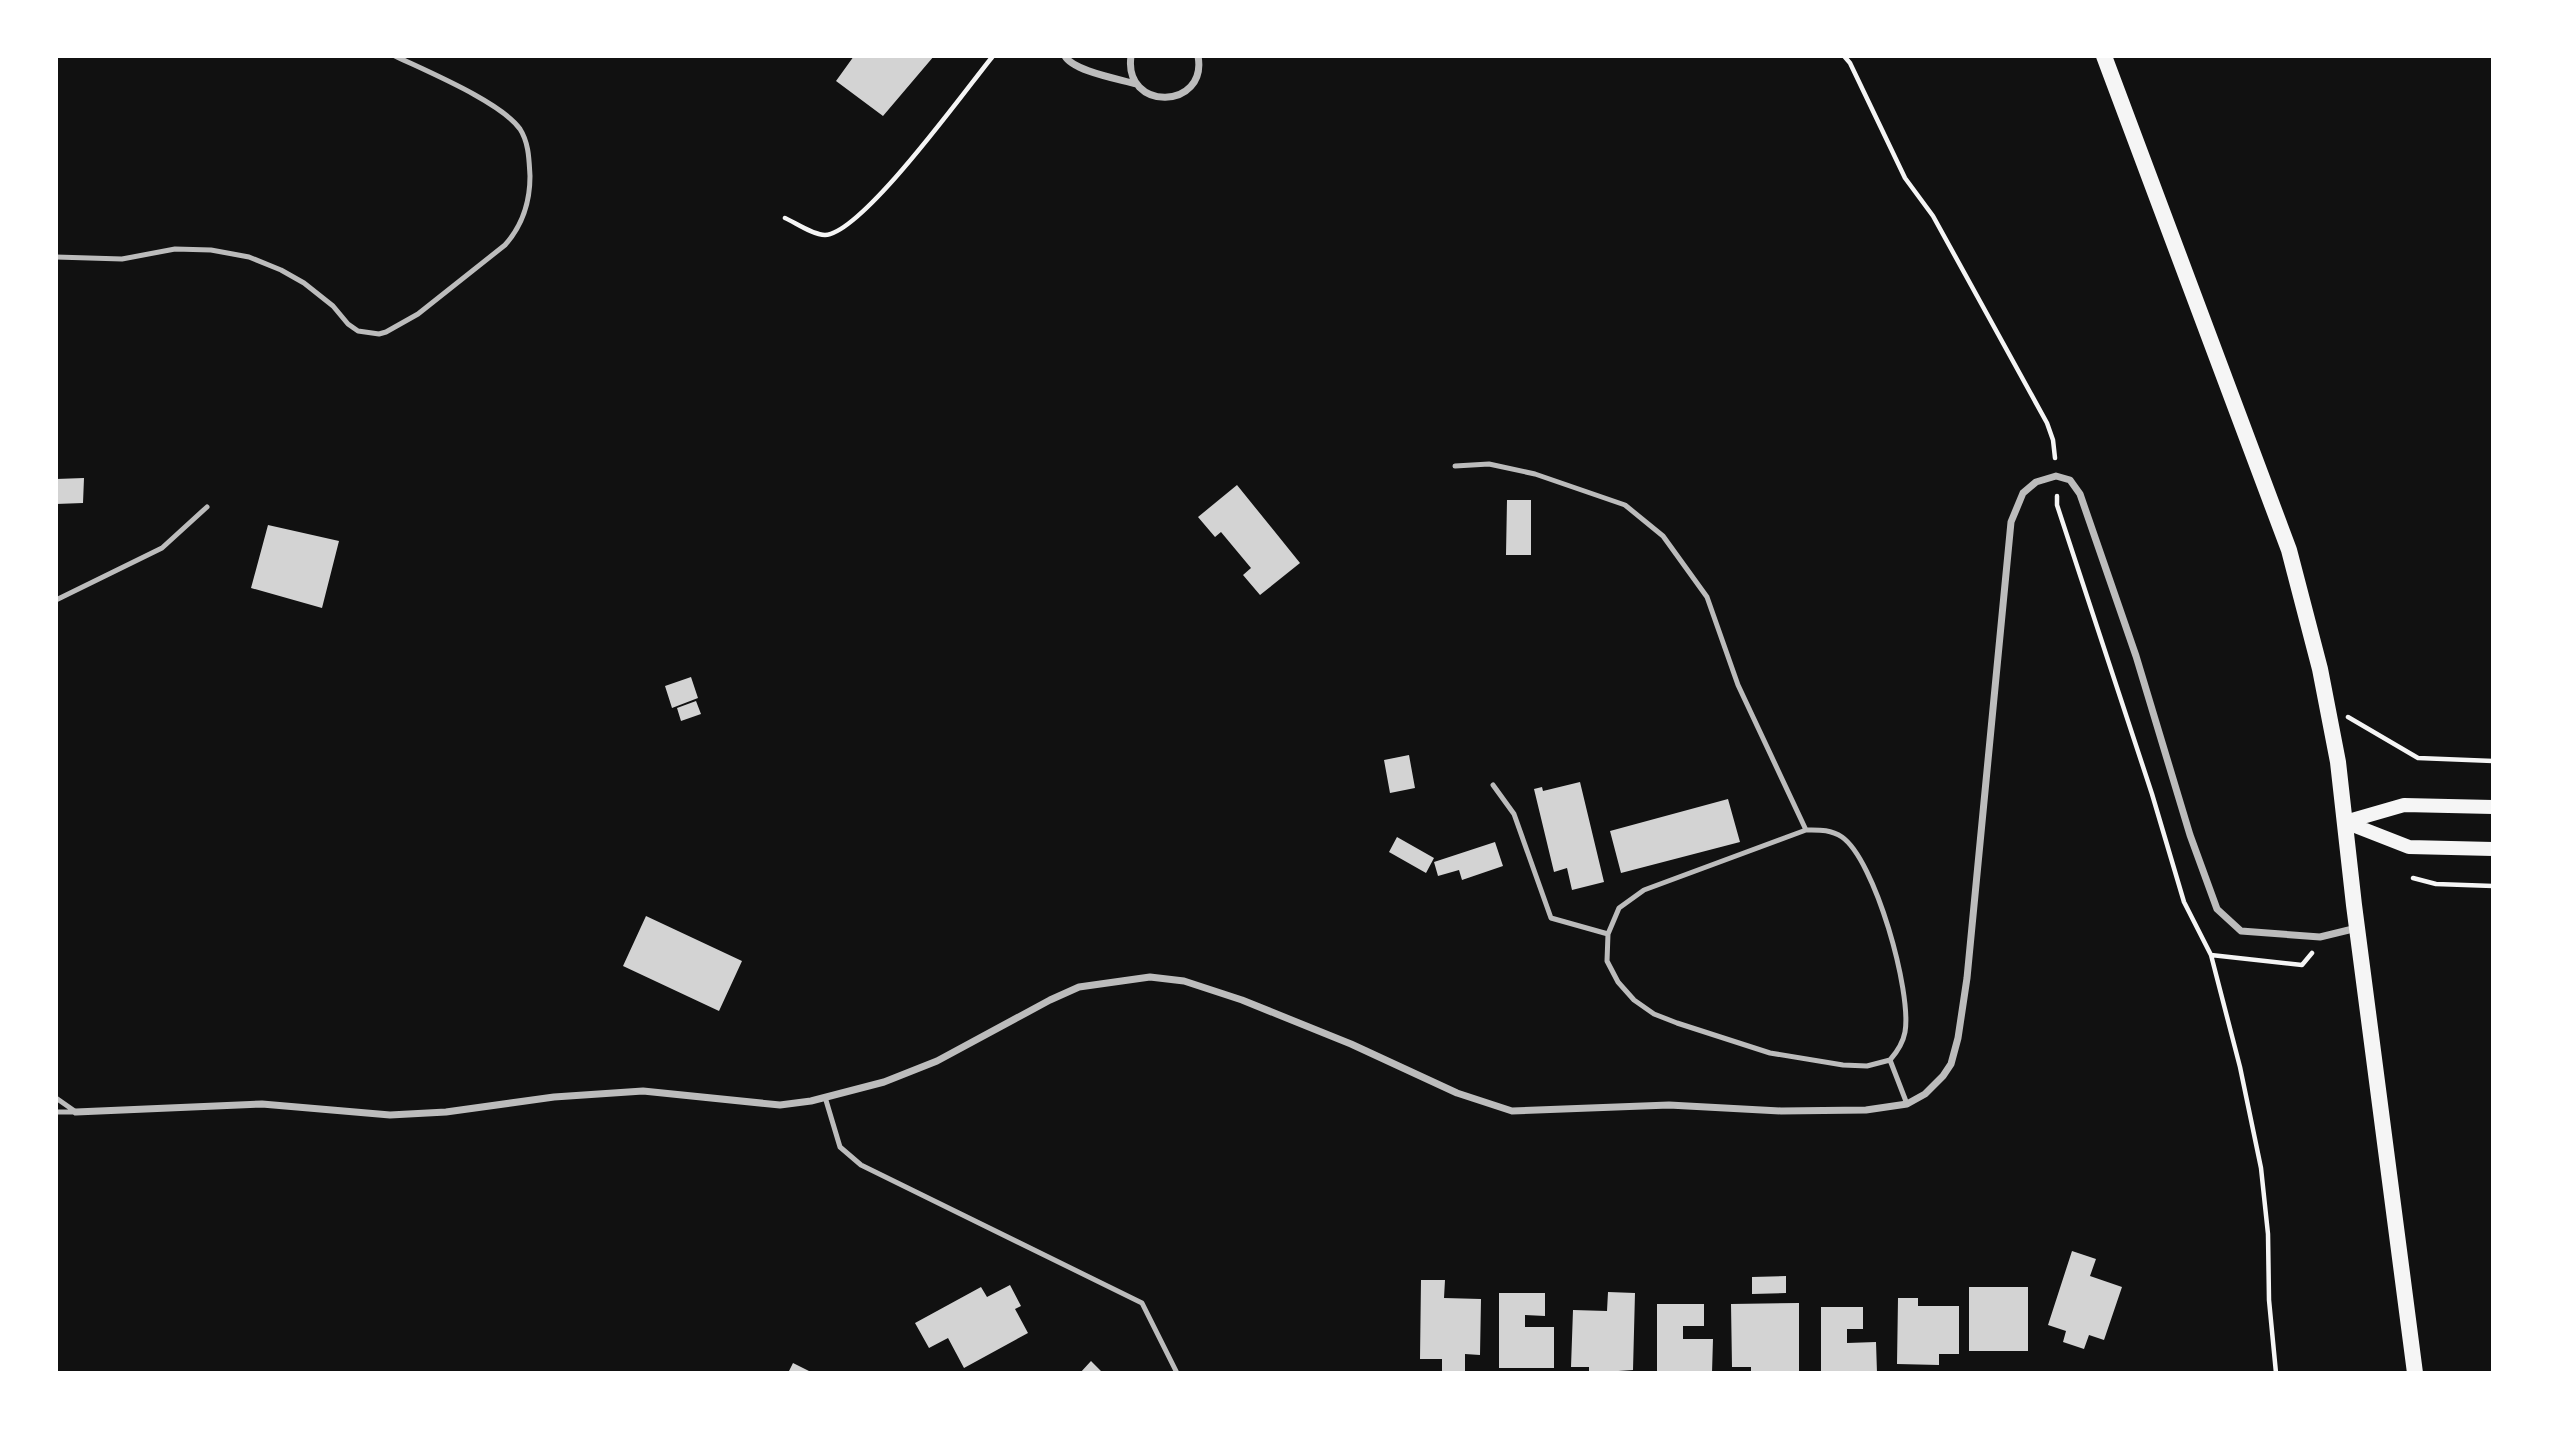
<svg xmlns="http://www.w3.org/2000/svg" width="2549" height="1429" font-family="'Fira Sans',sans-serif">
<rect width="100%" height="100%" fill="#111"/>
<path fill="#d3d3d3" d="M854,56H934L883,116L836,81Z
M84,478L83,503L56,504V479Z
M1237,485L1300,563L1260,595L1243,575L1251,568L1221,532L1215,537L1198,517Z
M1507,500H1531V555H1506Z
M268,525L339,541L322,608L251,588Z
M691,677L698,698L672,708L665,686Z
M696,701L701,714L681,721L677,708Z
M1409,755L1415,788L1390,793L1384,760Z
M1580,782L1604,882L1572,890L1567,868L1554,872L1534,789L1542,787L1543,791Z
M1728,799L1740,842L1621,873L1610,831Z
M1397,837L1434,858L1426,873L1389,852Z
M1495,842L1503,866L1462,880L1459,870L1438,876L1434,862Z
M646,916L742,961L719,1011L623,966Z
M2072,1251L2096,1259L2090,1276L2122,1287L2104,1340L2089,1335L2084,1349L2063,1342L2066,1331L2048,1325Z
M1786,1276V1293L1752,1294V1277Z
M1421,1280H1445L1444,1298L1481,1299L1480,1355L1465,1354V1371H1442V1359H1420Z
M1010,1285L1021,1306L1015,1309L1028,1333L964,1368L948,1338L929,1348L915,1323L981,1287L987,1297Z
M1969,1287H2028V1351H1969Z
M1608,1292L1635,1293L1633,1370L1589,1373V1367H1571L1573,1310L1607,1311Z
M1499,1293H1545V1316L1525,1315V1327H1554V1368H1499Z
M1898,1298H1918V1306H1959V1354H1939V1365L1897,1364Z
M1799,1303V1373H1751V1367H1732L1731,1304Z
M1657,1304H1704V1326H1683V1339H1713L1712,1373H1657Z
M1821,1307H1863V1329H1847V1343L1876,1342L1877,1373H1821Z
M1091,1361L1103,1373H1080Z
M793,1363L813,1373H788Z"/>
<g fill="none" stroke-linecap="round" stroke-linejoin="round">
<path stroke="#f5f5f5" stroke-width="4.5" d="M1844,56L1850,63L1905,178L1933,216L2047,423L2053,440L2055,458
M785,218C796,223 813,235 825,235C862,234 966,89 993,56
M2057,496V505L2152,794L2184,902L2211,955L2240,1067L2261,1168L2268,1234L2269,1300L2276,1373
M2348,717L2418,758L2493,761
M2413,878L2436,884L2493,886
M2211,955L2302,965L2312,953"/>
<path stroke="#bcbcbc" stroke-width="5" d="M56,257L122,259L175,249L211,250L249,257L281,270L304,283L333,306L348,324L358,331L379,334L386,332L418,314L505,245C522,226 530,202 530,176C529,160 529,143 520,129C501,102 426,71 395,56
M1455,466L1489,464L1535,474L1625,505L1663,536L1707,597L1738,685L1806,830
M56,600L162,548L207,507
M1493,785L1514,814L1551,918L1608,934
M1890,1060L1867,1066L1843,1065L1770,1053L1677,1023L1654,1014L1634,1000L1618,982L1607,961L1608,934L1619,908L1644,890L1806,830C1818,830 1830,829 1842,837C1875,860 1912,992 1905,1032C1903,1043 1897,1052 1890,1060L1907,1104
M825,1097L840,1147L861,1165L1142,1303L1177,1373
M56,1098L76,1112
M56,1112H73"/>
<path stroke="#bcbcbc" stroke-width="7" d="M1065,56C1073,71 1119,79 1136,84
M1131,56C1123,112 1208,110 1198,56
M76,1112L262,1104L390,1115L446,1112L554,1097L643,1091L780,1105L811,1101L884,1082L937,1061L1050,1000L1079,987L1150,977L1184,981L1242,1000L1351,1044L1457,1093L1512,1111L1669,1105L1781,1111L1866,1110L1907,1104L1925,1094L1943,1076L1951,1064L1958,1038L1967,978L2011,522L2023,493L2036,482L2056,476L2070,480L2080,494L2136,656L2190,835L2217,909L2241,931L2320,937L2357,928"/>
<path stroke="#f5f5f5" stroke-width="14" d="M2345,822L2409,847L2493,849
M2345,822L2404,805L2493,807"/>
<path stroke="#f5f5f5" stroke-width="16" d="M2104,56L2289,550L2320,669L2338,762L2354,905L2415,1373"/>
</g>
<rect width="2549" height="1429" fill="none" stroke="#ffffff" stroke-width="116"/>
</svg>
